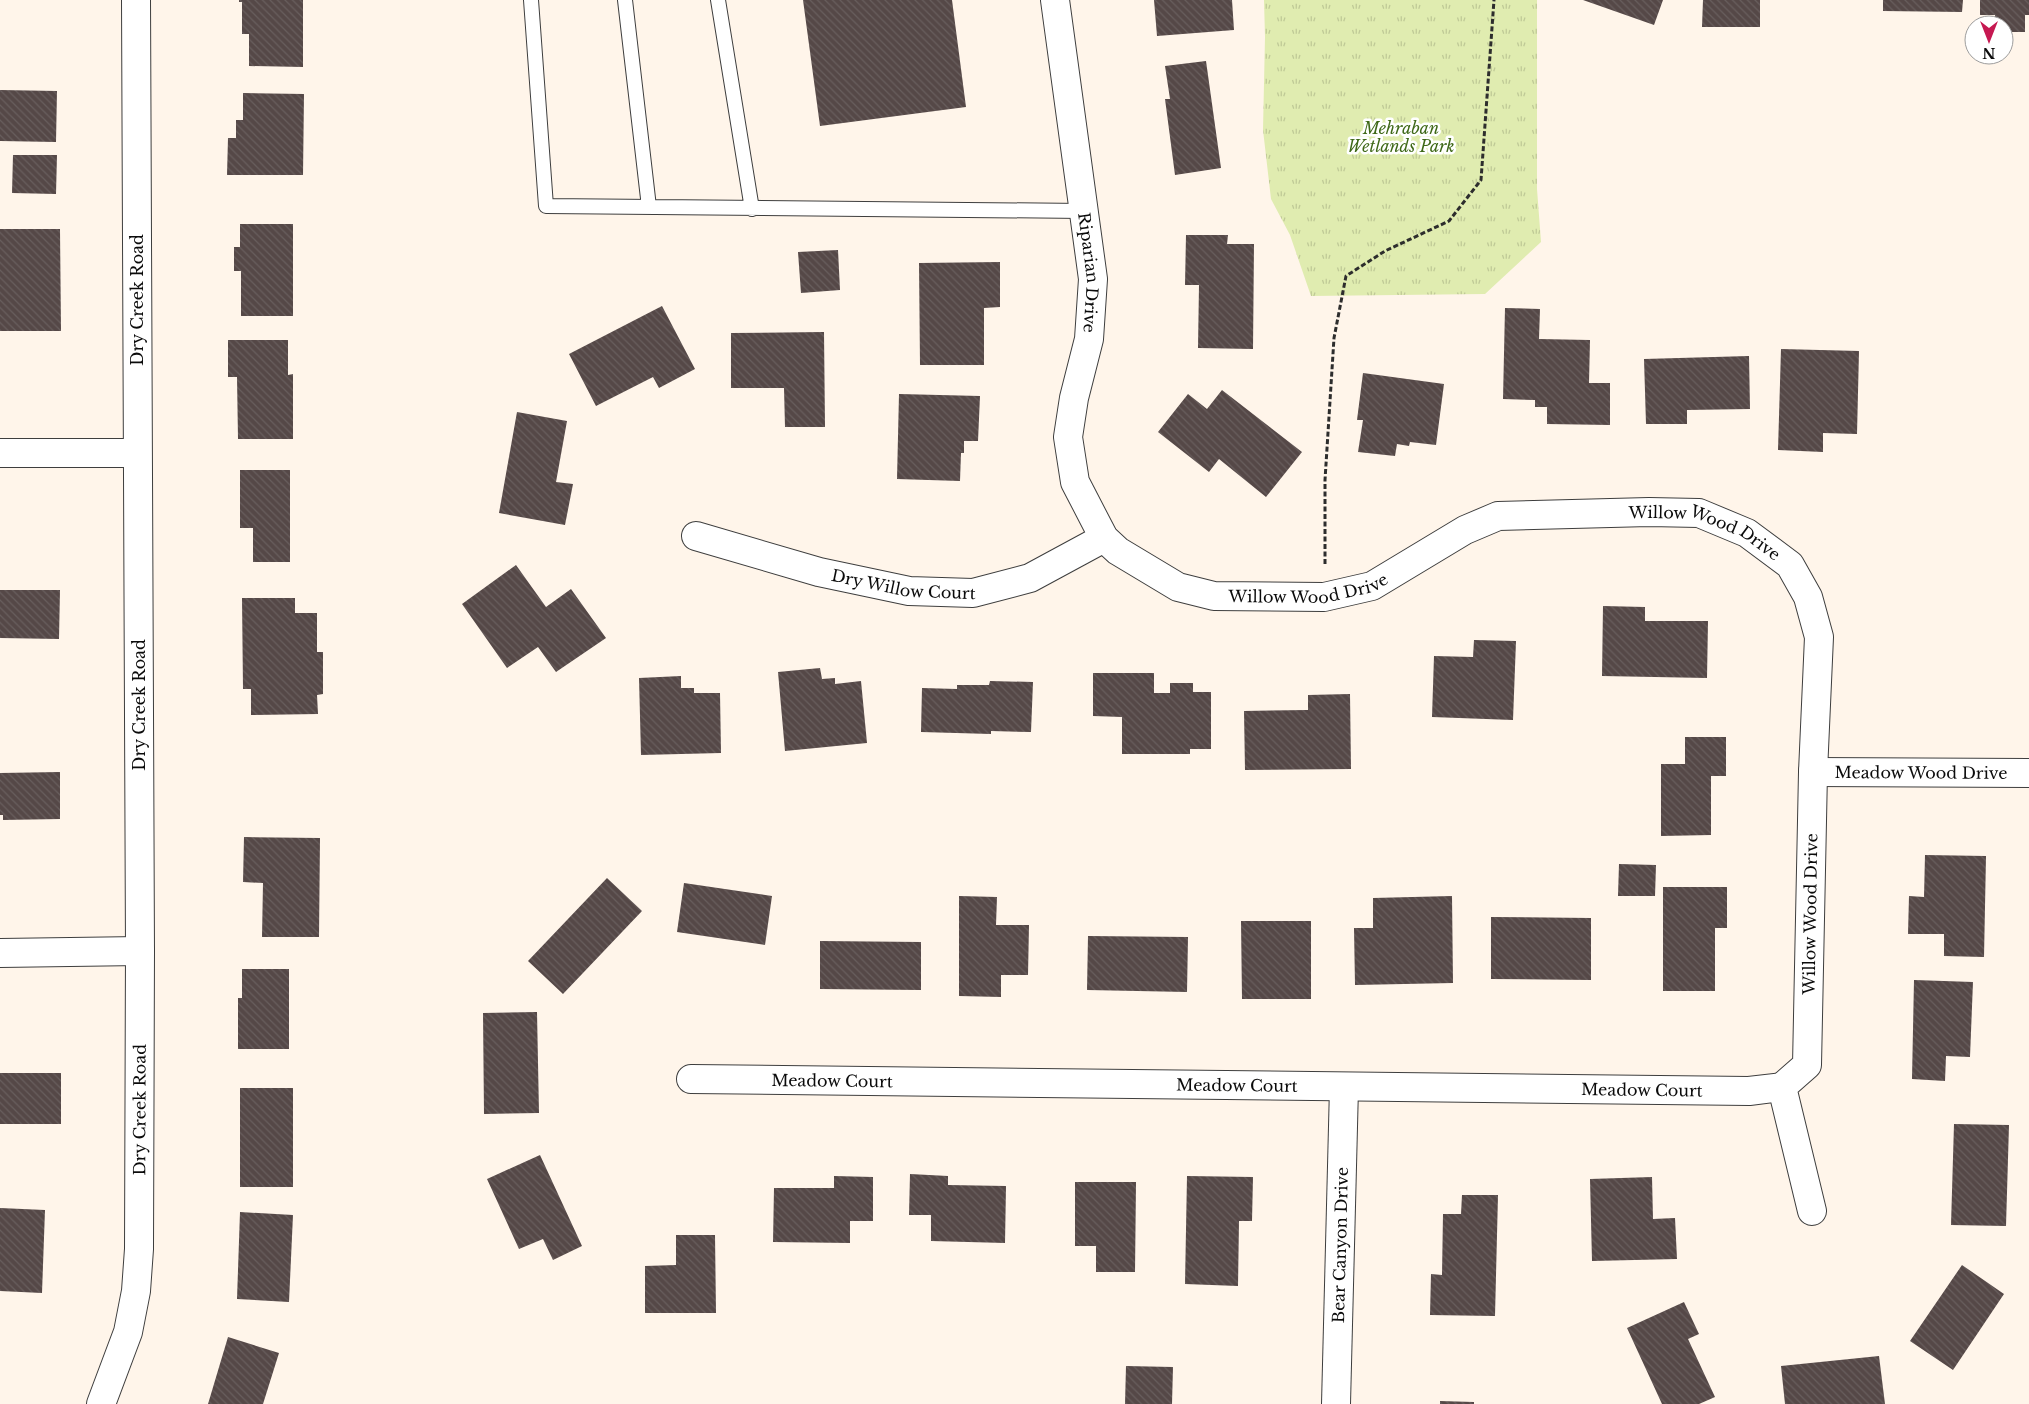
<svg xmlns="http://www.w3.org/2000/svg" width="2029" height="1404" font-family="'Libre Baskerville',serif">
<defs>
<pattern id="park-tufts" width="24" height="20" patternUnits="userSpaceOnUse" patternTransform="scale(1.25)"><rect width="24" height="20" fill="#e0ecb0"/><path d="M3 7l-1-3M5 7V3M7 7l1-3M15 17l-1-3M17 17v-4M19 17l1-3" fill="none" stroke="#bfc996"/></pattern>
<pattern id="building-back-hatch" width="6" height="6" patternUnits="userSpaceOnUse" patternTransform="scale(1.25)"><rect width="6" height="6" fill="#554847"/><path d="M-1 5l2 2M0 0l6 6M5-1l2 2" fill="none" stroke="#685e5d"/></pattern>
</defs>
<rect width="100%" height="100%" fill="#fff5ea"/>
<path fill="url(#park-tufts)" d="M1264,0H1537V189L1541,242L1485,294L1311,296L1290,235L1271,199L1263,130L1265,37Z"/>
<path fill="url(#building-back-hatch)" d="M239,0H303V67L249,66V34H242V2H239Z
M803,0H952L966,107L820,126Z
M1154,0H1232L1234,30L1157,36Z
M1583,0H1663L1654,25Z
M1703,0H1760V27H1702Z
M1883,0H1963L1962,12L1883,11Z
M1980,0H2029V15H2025V32H2004V25H1995V15H1980Z
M1206,61L1221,168L1175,175L1165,99H1170L1165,66Z
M0,90L57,91L56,142L0,141Z
M243,93L304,94L303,175H227L228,138H236V120H243Z
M13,155H57L56,194L12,193Z
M240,224H293V316H241V271H234V247H240Z
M0,229H60L61,331H0Z
M1186,235H1228L1227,244H1254L1253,349L1198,348L1199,285H1185Z
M838,250L840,290L801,293L798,252Z
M1000,262V307L984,308V365H920L919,263Z
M662,306L695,369L659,388L653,377L596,406L569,354Z
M1505,308L1540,309L1539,339L1590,340L1589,383H1610V425L1547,424V407H1535V400L1503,399Z
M824,332L825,427H785L784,388H731V333Z
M228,340H288V375L293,374V439H238L237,377H228Z
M1781,349L1859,351L1857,434L1823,433V452L1778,450Z
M1749,356L1750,409L1687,410V424H1646L1644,359Z
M1363,373L1444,384L1436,445L1410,442L1409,446L1397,444L1395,456L1358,452L1363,420H1357Z
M1222,390L1302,452L1266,497L1219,459L1209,472L1158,432L1188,394L1207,409Z
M899,394L980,396L978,441H964V453H961L960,481L897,479Z
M517,412L567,421L556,482L573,484L565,525L499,513Z
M240,470H290V562H253V528H240Z
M516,565L546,607L571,589L606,638L556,672L538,647L507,668L462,604Z
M0,590H60L59,639L0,638Z
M242,598H295V613H317V652H323V694L317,695L318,714L251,715V689H243Z
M1603,606L1645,607V621H1708L1707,678L1602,676Z
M1474,640L1516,641L1513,720L1432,717L1434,656L1473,657Z
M820,668L822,679L835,678V684L861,681L867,743L785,751L778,672Z
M1093,673H1154V693H1170V683H1193V692H1211V749H1190V754H1122V717L1093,716Z
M681,676V688H694V693H720L721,753L641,755L639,678Z
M990,681L1033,682L1031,732L991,731V734L921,732L922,688L957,689V685H989Z
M1350,694L1351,769L1245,770L1244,711L1308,710V695Z
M1685,737H1726V776H1711V835L1661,836V764H1685Z
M60,772V819L3,820V815H0V773Z
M244,837L320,838L319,937H262L263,883L243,882Z
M1925,855L1986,856L1984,957L1944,956V934H1908L1909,896L1924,897Z
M1619,864L1656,865L1655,896H1618Z
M607,878L642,911L563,994L528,961Z
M684,883L772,896L765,945L677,932Z
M1663,887H1727V928H1715V991H1663Z
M959,896L997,897L996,925H1029L1028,975H1001V997L959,996Z
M1452,896L1453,983L1355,985L1354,928H1373V898Z
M1491,917L1591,918V980L1491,979Z
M1241,921H1311V999H1242Z
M1088,936L1188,937L1187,992L1087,990Z
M820,941L921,942V990L820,989Z
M242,969H289V1049H238V998H242Z
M1914,980L1973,982L1970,1057L1946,1056L1945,1081L1912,1079Z
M537,1012L539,1113L484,1114L483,1013Z
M0,1073H61V1124H0Z
M240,1088H293V1187H240Z
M1954,1124L2009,1125L2006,1226L1951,1225Z
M540,1155L582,1246L553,1260L543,1239L519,1249L487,1179Z
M910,1174L948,1176V1185L1006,1186L1005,1243L931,1241V1215H909Z
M834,1176L873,1177V1221H850V1243L773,1242L774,1188H834Z
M1187,1176L1253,1177L1252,1221H1239L1238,1286L1185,1284Z
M1652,1177L1653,1219L1675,1218L1677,1259L1592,1261L1590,1179Z
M1075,1182H1136L1135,1272H1096V1246H1075Z
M1462,1195H1498L1495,1316L1430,1315L1431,1274L1442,1275L1443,1214H1461Z
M0,1208L45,1210L42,1293L0,1291Z
M240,1212L293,1215L289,1302L237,1299Z
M676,1235H715L716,1313H645V1266L676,1265Z
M1962,1265L2004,1294L1953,1370L1910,1341Z
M1684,1302L1699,1334L1688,1339L1715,1397L1699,1404H1662L1627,1328Z
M228,1337L279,1353L263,1404H208Z
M1879,1356L1885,1404H1785L1781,1366Z
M1126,1366L1173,1367L1172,1404H1125Z
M1440,1401L1474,1402V1404H1440Z"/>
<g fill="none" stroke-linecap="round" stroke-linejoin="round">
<defs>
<path id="lane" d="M531,0L546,206L1084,211
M625,0L649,207
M718,0L752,209"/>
<g id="street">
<path id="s1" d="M1055,0L1093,279L1089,339L1074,398L1068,437L1075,482L1104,538L1118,551L1178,587L1214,596L1324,597L1372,586L1465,530L1498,516L1649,512L1699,513L1747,533L1790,565L1808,597L1819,637L1813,772L1807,1065L1782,1087L1812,1211"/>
<path d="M0,453H137"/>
<path id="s2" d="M696,536L819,572L909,591L973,593L1030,578L1104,538"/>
<path id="s3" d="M1813,772L2029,773"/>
<path d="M0,953L140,951"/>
<path id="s4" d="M691,1079L1749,1091L1782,1087"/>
<path id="s5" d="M101,1404L128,1332L136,1291L139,1249L140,951L136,0"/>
<path id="s6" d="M1336,1404L1344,1087"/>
</g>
</defs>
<use href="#lane" stroke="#3e3e3e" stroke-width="16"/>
<use href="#street" stroke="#3e3e3e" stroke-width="30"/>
<path stroke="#2d2d2d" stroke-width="3" stroke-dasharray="5 2.5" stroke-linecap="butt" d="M1325,564V480L1334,338L1346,276L1385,251L1449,221L1481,180L1494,0"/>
<use href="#lane" stroke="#fff" stroke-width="14"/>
<use href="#street" stroke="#fff" stroke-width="28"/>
</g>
<g text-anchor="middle" stroke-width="5" stroke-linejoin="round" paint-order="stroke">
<g font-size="16" font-style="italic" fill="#3e6817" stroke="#fff">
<text x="1401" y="134">Mehraban<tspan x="1401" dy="18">Wetlands Park</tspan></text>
</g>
<g font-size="16" fill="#0b0b0b" stroke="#fff">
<text dy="6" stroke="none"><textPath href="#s1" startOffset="275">Riparian Drive</textPath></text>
<text transform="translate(137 300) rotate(-90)" y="6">Dry Creek Road</text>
<text dy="6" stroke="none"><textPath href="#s1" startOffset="1192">Willow Wood Drive</textPath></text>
<text dy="6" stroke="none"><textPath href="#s2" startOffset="214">Dry Willow Court</textPath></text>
<text dy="6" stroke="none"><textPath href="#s1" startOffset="772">Willow Wood Drive</textPath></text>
<text transform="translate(139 705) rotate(-90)" y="6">Dry Creek Road</text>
<text dy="6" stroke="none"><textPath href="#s3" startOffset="108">Meadow Wood Drive</textPath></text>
<text transform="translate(1810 914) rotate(-89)" y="6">Willow Wood Drive</text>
<text dy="6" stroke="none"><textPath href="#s4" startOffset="141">Meadow Court</textPath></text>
<text dy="6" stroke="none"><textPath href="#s4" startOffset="546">Meadow Court</textPath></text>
<text dy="6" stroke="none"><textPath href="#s4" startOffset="951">Meadow Court</textPath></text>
<text dy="6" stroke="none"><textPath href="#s5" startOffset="300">Dry Creek Road</textPath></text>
<text dy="6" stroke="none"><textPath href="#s6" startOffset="159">Bear Canyon Drive</textPath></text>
</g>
</g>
<g transform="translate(1989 40) rotate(180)"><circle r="24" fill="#ffffff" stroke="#9d9d9d"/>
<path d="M0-4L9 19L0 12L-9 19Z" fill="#c61851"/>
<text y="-8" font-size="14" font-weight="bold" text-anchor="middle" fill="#0b0b0b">N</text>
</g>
</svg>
